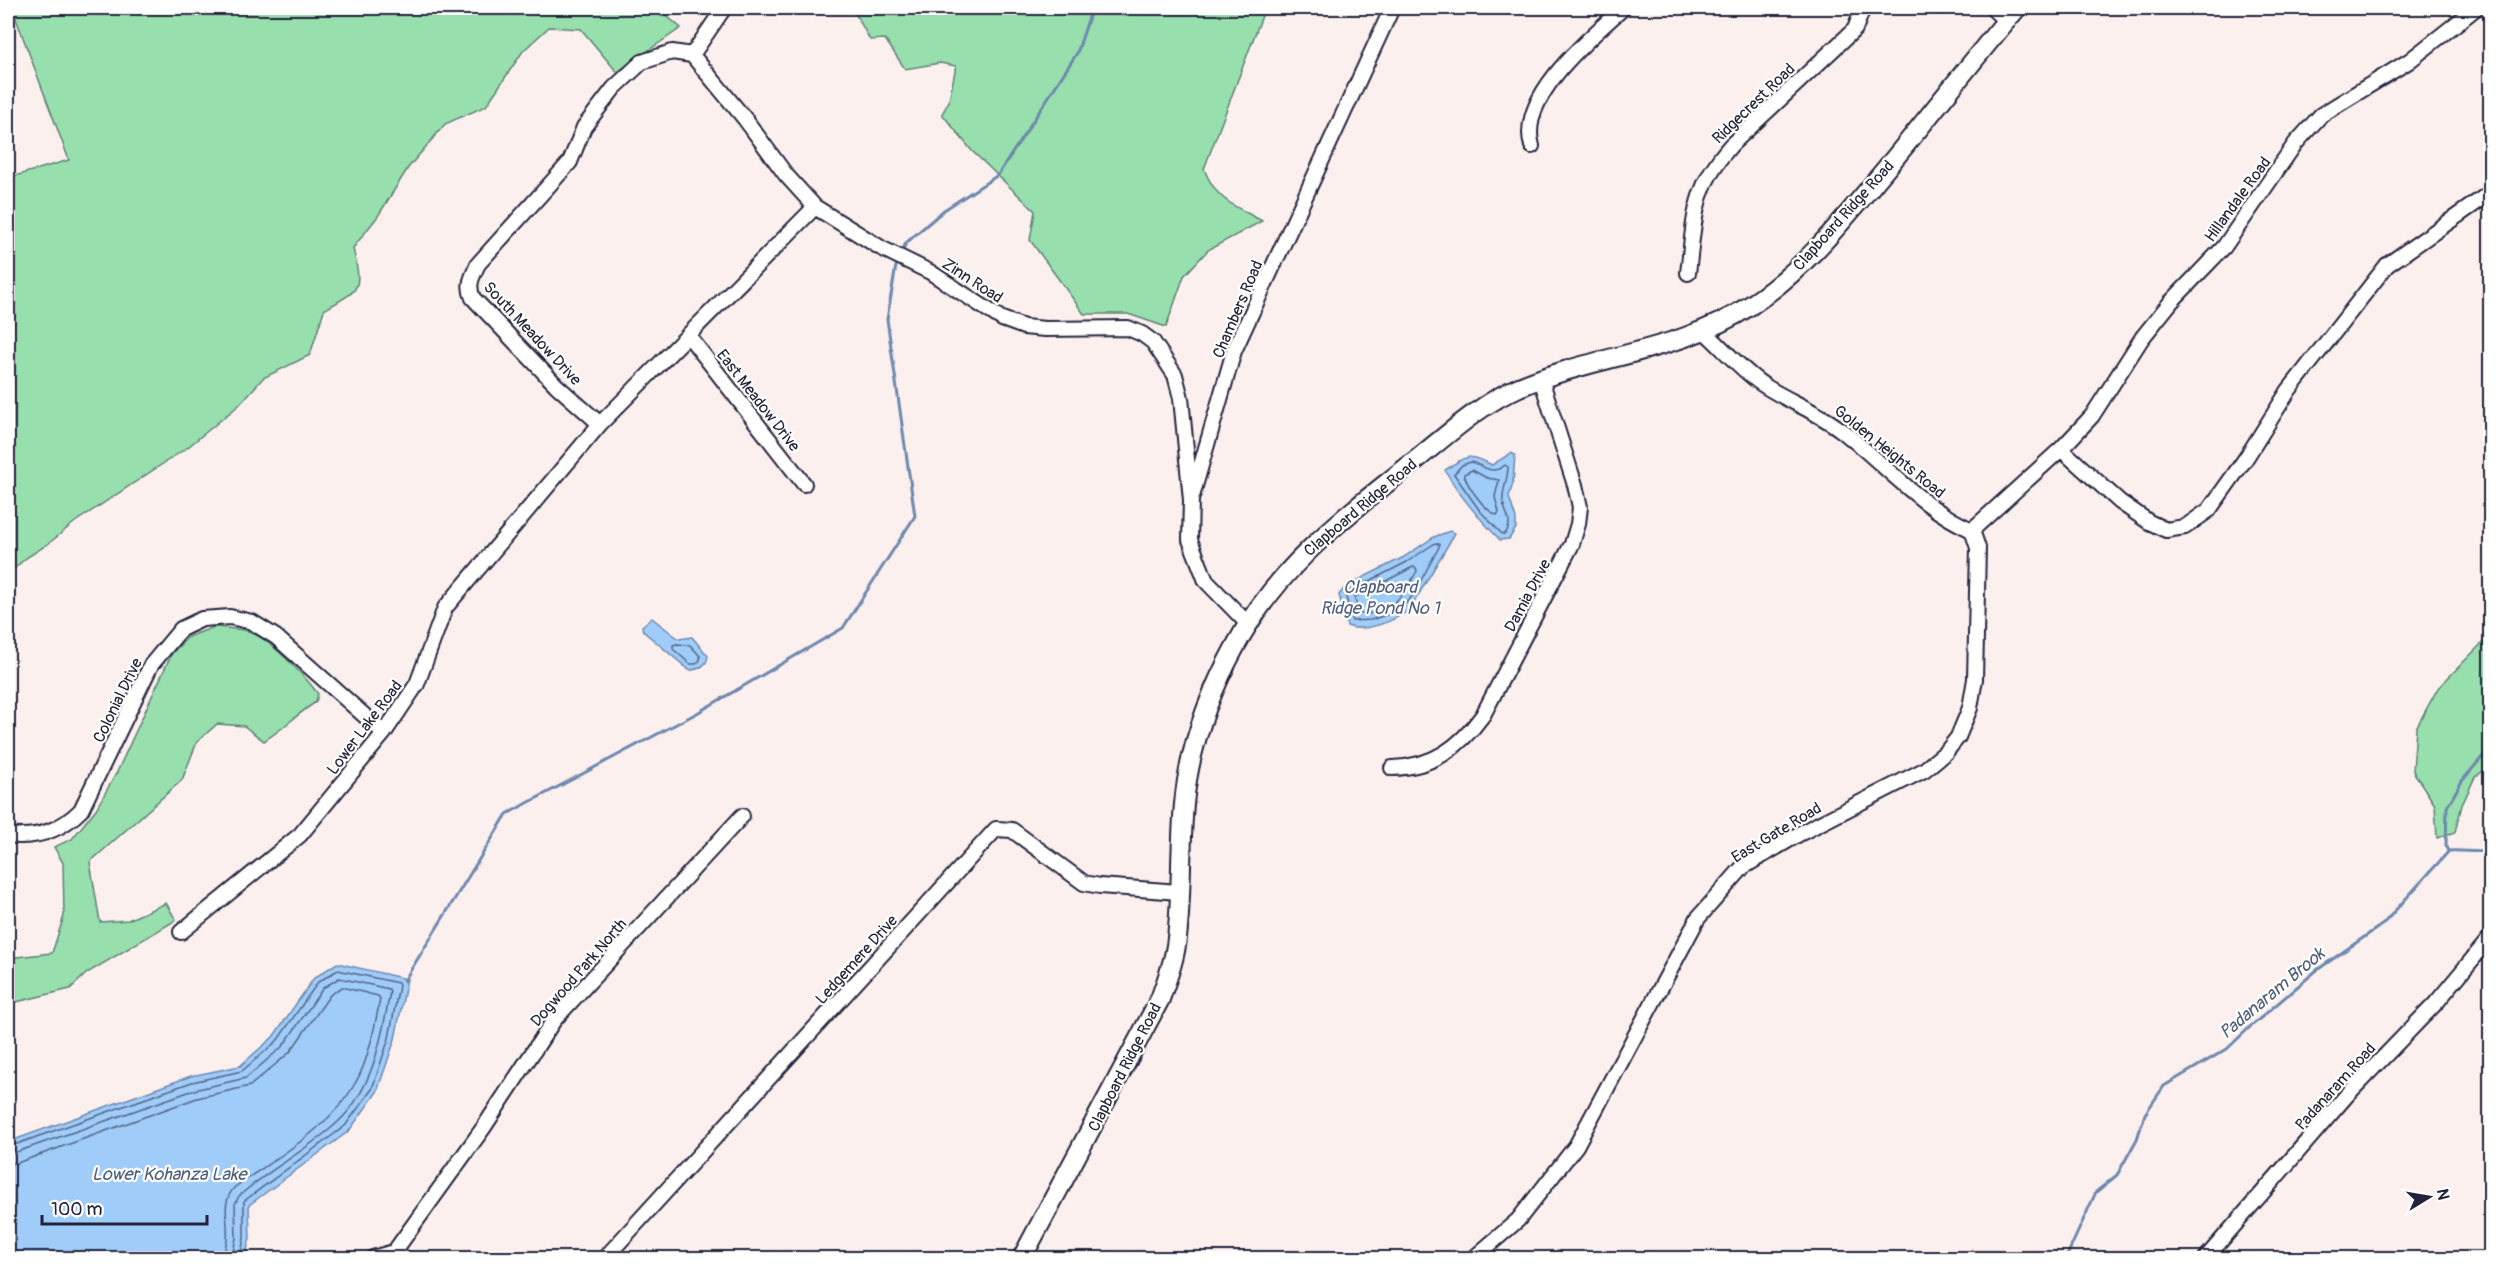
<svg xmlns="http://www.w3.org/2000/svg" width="2498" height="1266" font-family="Pangolin,sans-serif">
<rect width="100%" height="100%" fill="#fcf0ef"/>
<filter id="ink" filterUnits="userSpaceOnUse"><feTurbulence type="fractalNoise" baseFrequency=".0167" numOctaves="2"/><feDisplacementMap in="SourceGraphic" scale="12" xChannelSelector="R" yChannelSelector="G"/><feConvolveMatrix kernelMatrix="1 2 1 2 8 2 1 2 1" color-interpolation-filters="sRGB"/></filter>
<g filter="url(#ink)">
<path fill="#98dfae" stroke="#5d8074" stroke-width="1.5" d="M12,8H657L681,28L617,72L581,29L549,27L523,51L486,106L445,124L408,168L378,216L353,248C362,291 362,288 324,310L310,355L263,378L239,405L188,447L75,522L48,544L26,558L8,574V178L69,160Z
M857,8H1265L1204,169C1217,201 1233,205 1262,221L1208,250L1184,276L1166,327L1128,314H1084L1030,240L1035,211L972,151L942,114L949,101L956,66L940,63L905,69L885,39L870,40L854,11Z
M214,627C225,628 237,628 248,631C267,636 306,677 318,694L316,702C297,714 283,729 264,741L244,726L217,724L197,742L182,780L90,862L100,922L128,920L166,903L176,920L87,973L70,989L8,1004V958L52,953L64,916L63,863L54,847L72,839L96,809L117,772L172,653L188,637Z
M2490,635V766L2475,777L2462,805L2455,832L2437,838L2435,805L2413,771L2416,728L2438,688Z"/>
<path fill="#9fccf9" stroke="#6d88ad" stroke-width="1.5" d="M1511,453L1515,455L1513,483L1509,497L1516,519V528L1509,539L1500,540C1479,518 1460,497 1445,470C1467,455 1469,453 1492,465Z
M1450,531L1455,533L1410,609C1395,621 1365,633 1347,626L1339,595L1346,586L1404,557L1434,537Z
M652,618L679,639L692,637L708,656C707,666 698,670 689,670L643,631L642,626Z
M337,963L407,979L395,1039L377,1092L349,1131L249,1205L250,1238L245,1258H11L8,1256V1142L191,1076L240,1066L273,1037L314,978Z"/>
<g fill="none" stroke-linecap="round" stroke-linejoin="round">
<path stroke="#546687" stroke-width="1.5" d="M1471,462C1484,466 1492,476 1505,465L1508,467C1508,477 1504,486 1503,496C1501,512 1516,519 1505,534H1502L1480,511L1454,474L1462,465Z
M1472,470L1487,478L1499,480L1495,497L1499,512L1497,515C1485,511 1467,486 1464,474Z
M1435,543L1439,544V547L1413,595L1400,610L1371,620L1352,621L1346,597L1350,591L1407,562Z
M1413,567L1416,568L1417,571C1404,595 1389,618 1358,613L1355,597Z
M677,644L690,645L700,656V660L696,664H690L673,649V645Z
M8,1147L192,1082L242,1071L277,1041L318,982L338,970L398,983L399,986L389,1038L372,1089L345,1126L244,1201V1238L240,1258
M8,1155L194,1090L246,1078L283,1046L323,988L339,978L389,989L390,992C382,1036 373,1090 338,1122C308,1150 269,1169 239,1196L235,1204L236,1238L232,1258
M8,1164L17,1163L197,1098L250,1086L290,1052L330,995L342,987L378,996L380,999C375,1025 369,1059 356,1082C330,1129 277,1157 235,1187C220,1202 229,1221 227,1239C226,1246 224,1252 223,1258"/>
<path stroke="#6d88ad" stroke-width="3" d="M903,249L906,243L944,210L998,175L1077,53L1092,8
M2449,851L2446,845L2447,807L2462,781L2490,748
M2449,851C2463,850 2476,853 2490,851
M404,981L507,814L697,713L843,628L915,516L887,319L896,266
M2066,1258L2096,1192L2117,1175L2137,1139L2145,1114L2164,1086L2227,1049L2250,1027L2317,970L2383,924L2449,851"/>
<defs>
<path id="street" d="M1992,8L2006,21
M692,55L745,119L786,175L815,207L881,248L930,272L1002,319L1024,327L1045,329L1128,328L1142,334L1153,342L1175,375L1181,398L1191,500
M692,55L724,8
M1532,146C1517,97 1591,37 1623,8
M1688,273C1695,218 1692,189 1731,145L1855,29L1863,8
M1704,331C1722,347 1745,374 1765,386C1790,402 1818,412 1841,430C1885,464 1921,508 1972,530
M688,335L804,484
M600,424L557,386L473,298C467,285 472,277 478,264L570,162L584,127L614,88L642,62L672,52L692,55
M2061,449L2120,502L2149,522L2166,530L2185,527L2209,510L2246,458L2289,390L2387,265L2490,193
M1972,530L2061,449L2092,416L2142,338L2171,302L2224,247L2295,144L2321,115L2409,61L2476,8
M1248,624L1206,581L1190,540L1191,500L1234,351L1392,8
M1392,768C1433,767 1459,748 1483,715L1572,544L1578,524L1580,507L1575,485L1541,379
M8,835C37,839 60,831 81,810L151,665L181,629L202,619L230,617L252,622L276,637L384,733
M181,932L300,835L384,733L417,684L445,608L600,424L815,207
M394,1252L484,1127L554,1020L742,816
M373,1258L394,1252L404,1258
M605,1258L996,829L1012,830L1084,883L1100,886L1179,892
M1474,1258L1518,1220L1576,1146L1698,918L1743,867L1799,834L1924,770L1946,752L1958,737L1970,708L1975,679L1978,548L1972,530
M2206,1258L2347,1095L2436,1003L2490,938"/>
<path id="secondary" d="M1022,1258L1160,999C1167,979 1175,959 1177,938C1182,894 1180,848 1184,804C1189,748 1209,694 1236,645C1278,566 1348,514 1416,460C1448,434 1481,404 1519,387C1595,355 1681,352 1751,305C1804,270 1843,220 1884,171C1929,117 1972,61 2017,8"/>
</defs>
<use href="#street" stroke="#22223b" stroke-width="18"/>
<use href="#secondary" stroke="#22223b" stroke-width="22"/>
<use href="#street" stroke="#fff" stroke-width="14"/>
<use href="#secondary" stroke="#fff" stroke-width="18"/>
</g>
</g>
<g text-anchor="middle" stroke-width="4.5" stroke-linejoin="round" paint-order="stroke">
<g font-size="16" fill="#22223b" stroke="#fff">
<text transform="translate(1753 103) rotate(-44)" y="6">Ridgecrest Road</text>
<text transform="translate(2237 199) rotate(-54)" y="6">Hillandale Road</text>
<text transform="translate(1843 215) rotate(-48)" y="6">Clapboard Ridge Road</text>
<text transform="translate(973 280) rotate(33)" y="6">Zinn Road</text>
<text transform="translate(1237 309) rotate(-67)" y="6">Chambers Road</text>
<text transform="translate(533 333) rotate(47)" y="6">South Meadow Drive</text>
<text transform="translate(759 400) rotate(52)" y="6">East Meadow Drive</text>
<text transform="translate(1890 451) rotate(39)" y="6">Golden Heights Road</text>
<text transform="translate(1360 507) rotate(-40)" y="6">Clapboard Ridge Road</text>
<text transform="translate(1527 595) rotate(-62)" y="6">Damia Drive</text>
<text transform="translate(117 700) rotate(-64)" y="6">Colonial Drive</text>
<text transform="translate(364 727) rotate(-53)" y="6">Lower Lake Road</text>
<text transform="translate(1776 832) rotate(-31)" y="6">East Gate Road</text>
<text transform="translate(856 959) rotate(-48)" y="6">Ledgemere Drive</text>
<text transform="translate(578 972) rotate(-49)" y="6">Dogwood Park North</text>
<text transform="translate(1124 1067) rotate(-63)" y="6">Clapboard Ridge Road</text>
<text transform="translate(2335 1086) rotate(-48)" y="6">Padanaram Road</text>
</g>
<g font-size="18" font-style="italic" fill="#4e5e7e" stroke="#fff">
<text x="1380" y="593">Clapboard<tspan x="1380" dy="21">Ridge Pond No 1</tspan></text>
<text transform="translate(2272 993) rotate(-40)" y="6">Padanaram Brook</text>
<text x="169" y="1180">Lower Kohanza Lake</text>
</g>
</g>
<rect width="2498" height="1266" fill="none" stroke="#fff" stroke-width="30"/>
<rect x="15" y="15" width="2468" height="1236" fill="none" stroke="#22223b" stroke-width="2" filter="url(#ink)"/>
<g transform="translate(2429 1197) rotate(79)" stroke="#ffffff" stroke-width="4.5" paint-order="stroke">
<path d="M0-4.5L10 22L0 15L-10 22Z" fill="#22223b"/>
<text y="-9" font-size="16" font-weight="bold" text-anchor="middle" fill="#22223b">N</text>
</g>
<path d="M42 1215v9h165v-9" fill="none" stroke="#22223b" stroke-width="3"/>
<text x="51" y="1215" font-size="18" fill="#22223b" stroke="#ffffff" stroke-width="4.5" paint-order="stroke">100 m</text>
</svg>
